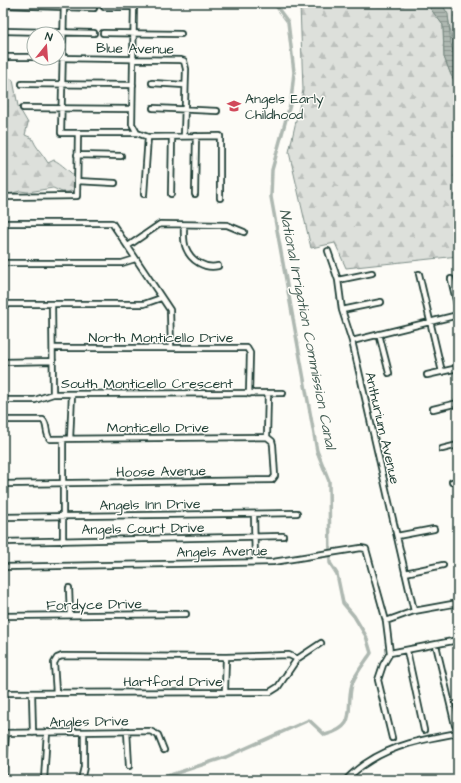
<svg xmlns="http://www.w3.org/2000/svg" width="461" height="783" font-family="'Architects Daughter',sans-serif">
<defs>
<pattern id="forest-firs" width="22" height="20" patternUnits="userSpaceOnUse"><rect width="22" height="20" fill="#dde0db"/><path d="M5 1l3.5 6h-7zM16 11l3.5 6h-7z" fill="#bdc1bd"/></pattern>
<pattern id="water-rules" width="6" height="5" patternUnits="userSpaceOnUse"><rect width="6" height="5" fill="#aeb8b1"/><path d="M0 2.5h6" fill="none" stroke="#8d9791"/></pattern>
</defs>
<rect width="100%" height="100%" fill="#fdfcf7"/>
<filter id="ink" filterUnits="userSpaceOnUse"><feTurbulence type="fractalNoise" baseFrequency=".025" numOctaves="2"/><feDisplacementMap in="SourceGraphic" scale="8" xChannelSelector="R" yChannelSelector="G"/><feConvolveMatrix kernelMatrix="1 2 1 2 8 2 1 2 1" color-interpolation-filters="sRGB"/></filter>
<g filter="url(#ink)">
<path fill="url(#forest-firs)" stroke="#7e8e88" d="M298,3H426L443,25L444,57L451,75L458,87V256L346,268L335,243L311,248L289,152L303,90L300,5Z
M441,3H458V68C451,51 452,14 441,3Z
M4,75L13,80L18,106L28,123L25,135L32,138C36,148 43,154 48,163L54,160C61,163 70,173 78,178L74,190L68,192H62L53,188L28,192L20,191L3,196Z"/>
<path fill="url(#water-rules)" stroke="#75877f" d="M426,3H441L448,14L451,44L458,68V87L451,75L444,57L443,25Z"/>
<g fill="none" stroke-linecap="round" stroke-linejoin="round">
<path stroke="#aeb8b1" stroke-width="3.5" d="M155,780L226,757L309,720L325,735C359,726 345,710 352,684C355,674 365,662 371,653L366,636L354,616L343,603L337,574L330,563L329,481L317,451L271,197L272,170L291,101L294,72L288,22L274,3"/>
<defs>
<path id="minor" d="M64,3L61,133H137
M134,3L132,124L137,133L148,137L220,136V198
M3,5L94,8
M104,7H134
M3,31L94,33
M103,33L181,34
M3,57H34
M58,58L181,60L184,61L186,69L184,136
M152,83L184,85
M22,84L133,85
M23,108L132,109
M153,108L217,111
M77,155L121,156
M77,181L115,183
M144,194L148,137
M171,194L172,137
M195,194L196,136
M3,197L77,196L78,133
M3,223H112L170,310L171,347
M184,225C184,233 183,242 186,248C191,261 205,269 218,266
M128,246L160,224L227,225L244,232
M328,251L338,280L342,310L352,341L414,611
M3,263H122L135,259
M419,274L442,372
M451,279L458,309
M338,280L372,273
M3,304H144L161,298
M52,304L53,394
M342,310L381,302
M379,334L389,373
M352,341L458,315
M53,348H247L250,353L249,394
M3,362L53,361
M427,375L458,368
M3,400H35L53,394L283,393
M433,409L458,403
M3,420H43C48,425 45,434 50,439L267,437
M267,437L268,393
M70,439L72,394
M442,449L458,445
M452,482L458,481
M3,484L272,480L275,476L273,445L272,441L267,437
M254,514L255,561
M3,517L297,513
M397,536L434,529
M63,541V439
M3,542L283,536
M3,567L273,562L361,548L366,549L386,621L390,653L383,665L378,680L392,738
M405,573L443,565
M69,588L70,615
M457,603L458,609
M3,616L186,614
M386,621L414,611L458,603
M436,645L455,725
M407,651L424,730
M390,653L458,640
M225,691L226,657
M56,692L54,663L57,658L62,656L226,657L289,655L297,659
M3,693L270,692L278,687L297,659L321,643
M32,693L33,733
M127,731L129,766
M3,733L150,731L158,735L164,750
M458,745V747
M3,774L6,733
M44,780L47,732
M81,780L84,767V732
M346,780C376,748 417,740 458,733"/>
</defs>
<use href="#minor" stroke="#1f3d34" stroke-width="8"/>
<use href="#minor" stroke="#fdfcf7" stroke-width="4.5"/>
</g>
</g>
<defs>
<symbol id="school-bare" viewBox="-9 -9 18 18"><path d="M0-5L7-2L0 1L-7-2ZM-4 1L0 2.5L4 1V4Q0 6-4 4Z" fill="#d1495b" stroke="#fdfcf7" stroke-width="2.5" paint-order="stroke"/></symbol>
</defs>
<g fill-rule="evenodd">
<use href="#school-bare" x="224" y="96" width="20" height="20"/>
</g>
<g text-anchor="middle" stroke-width="3" stroke-linejoin="round" paint-order="stroke">
<g font-size="14" fill="#1f3d34" stroke="#fdfcf7">
<text transform="translate(135 48) rotate(1)" y="5">Blue Avenue</text>
<text x="161" y="342">North Monticello Drive</text>
<text x="147" y="388">South Monticello Crescent</text>
<text x="158" y="432">Monticello Drive</text>
<text transform="translate(383 428) rotate(77)" y="5">Anthurium Avenue</text>
<text transform="translate(161 471) rotate(-1)" y="5">Hoose Avenue</text>
<text transform="translate(150 504) rotate(-1)" y="5">Angels Inn Drive</text>
<text transform="translate(143 528) rotate(-1)" y="5">Angels Court Drive</text>
<text transform="translate(222 551) rotate(-1)" y="5">Angels Avenue</text>
<text transform="translate(94 604) rotate(-1)" y="5">Fordyce Drive</text>
<text x="173" y="686">Hartford Drive</text>
<text transform="translate(89 721) rotate(-1)" y="5">Angles Drive</text>
</g>
<g font-size="14" fill="#1f3d34" stroke="#fdfcf7" text-anchor="start">
<text x="245" y="103">Angels Early<tspan x="245" dy="16">Childhood</tspan></text>
</g>
<g font-size="15" font-style="italic" fill="#435c53" stroke="#fdfcf7">
<text transform="translate(308 329) rotate(79)" y="5">National Irrigation Commission Canal</text>
</g>
</g>
<rect width="461" height="783" fill="none" stroke="#fdfcf7" stroke-width="16"/>
<rect x="8" y="8" width="445" height="767" fill="none" stroke="#1f3d34" stroke-width="1.5" filter="url(#ink)"/>
<g transform="translate(46 46) rotate(17)"><circle r="19" fill="#fdfcf7" stroke="#a4b0a9"/>
<path d="M0-3L7 15L0 10L-7 15Z" fill="#d1495b"/>
<text y="-6" font-size="11" font-weight="bold" text-anchor="middle" fill="#1f3d34">N</text>
</g>
</svg>
